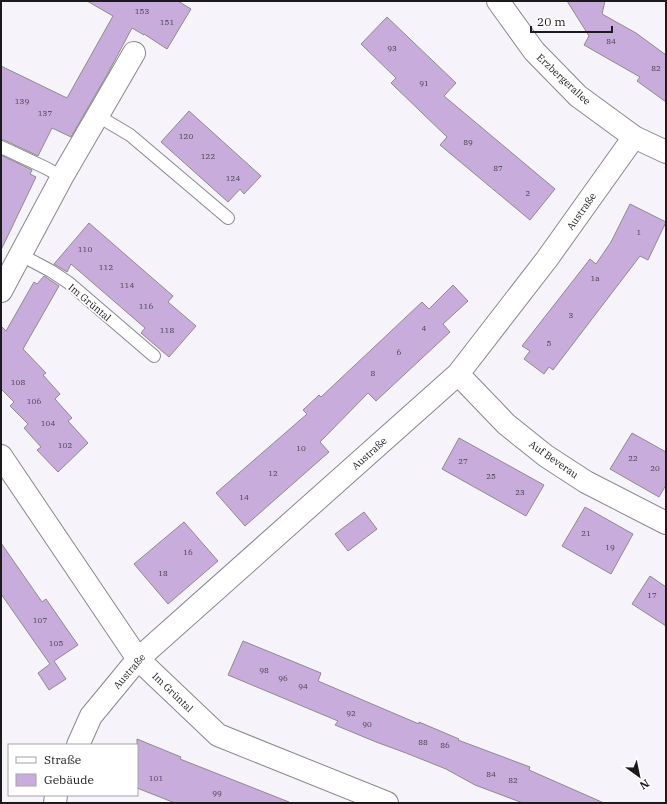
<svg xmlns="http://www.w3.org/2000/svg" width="667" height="804" font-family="'IBM Plex Serif',serif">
<rect width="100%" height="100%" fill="#f7f3fa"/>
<path fill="#c8addc" stroke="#8e8a90" d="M87,1H178L191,9L167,49L144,34V35L132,28L108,73L71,137L52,128L38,156L4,140H1V66L67,98L113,16Z
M567,1H605L602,14L636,33L666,55V102L637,81L640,77L584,45L589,36Z
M387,17L456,83L444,96L555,189L530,220L440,145L447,137L391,83L396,78L361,44Z
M189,111L261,176L244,194L240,189L228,202L161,142Z
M1,155L32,170L30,174L36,177L1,250Z
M630,204L666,222L648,260L640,256L553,370L549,367L544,374L524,359L530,351L522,346L590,259L596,264L611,242Z
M89,223L173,296L168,302L196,326L169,357L141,333L145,328L71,264L67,272L54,264Z
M44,276L59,286L23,349L46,373L43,375L60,394L55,399L72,418L68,421L88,443L58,472L37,450L41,447L24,428L28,424L10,406L14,402L1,389V326L6,331L34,282L37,284Z
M453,285L468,301L443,324L450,332L376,401L368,393L320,442L329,452L245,526L216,493L307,414L303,410L319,395L321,397L422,302L429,309Z
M632,433L666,452V485L659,497L610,469Z
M459,438L544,485L526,516L442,469Z
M585,507L633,534L611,574L562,546Z
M364,512L377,529L348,551L335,534Z
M184,522L218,561L168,604L134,564Z
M1,543L42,602L46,599L78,645L54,661L66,679L49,690L38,673L50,664L1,594Z
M650,576L666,587V626L632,604Z
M243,641L321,673L318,681L419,724V722L459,739L458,740L530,767L529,770L604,803H523L475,785L446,769L406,753L376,742L335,725L338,721L228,675Z
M137,739L181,757L180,759L289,802V803H175L137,788Z"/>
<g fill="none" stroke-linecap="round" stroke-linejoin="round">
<defs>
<path id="service" d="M98,116L130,135L228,218
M1,147L46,168L62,177
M21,255L51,271L69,283L154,356"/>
<path id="minor" d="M1,291L62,177L134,53
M458,374L506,424L546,456L586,482L666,523
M1,456L138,659L218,735L387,803
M78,745L91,716L138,659L458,374L547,259L634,137
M55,803L56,795"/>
<path id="tertiary" d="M498,1L534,51L578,96L634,137L666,152"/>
</defs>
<use href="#service" stroke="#8a878d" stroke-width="14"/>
<use href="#minor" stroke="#8a878d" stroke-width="24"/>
<use href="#tertiary" stroke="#8a878d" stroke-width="24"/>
<use href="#service" stroke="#fff" stroke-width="12"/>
<use href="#minor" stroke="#fff" stroke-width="22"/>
<use href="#tertiary" stroke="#fff" stroke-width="22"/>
</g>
<g text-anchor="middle" stroke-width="3.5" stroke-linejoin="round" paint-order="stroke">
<g font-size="8" fill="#463f4c">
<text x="142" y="14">153</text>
<text x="167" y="25">151</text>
<text x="611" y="44">84</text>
<text x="392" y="51">93</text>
<text x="656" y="71">82</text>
<text x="424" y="86">91</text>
<text x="22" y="104">139</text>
<text x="45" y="116">137</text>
<text x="186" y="139">120</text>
<text x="468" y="145">89</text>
<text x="208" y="159">122</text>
<text x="498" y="171">87</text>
<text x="233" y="181">124</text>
<text x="528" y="196">2</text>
<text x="639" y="235">1</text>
<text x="85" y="252">110</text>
<text x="106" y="270">112</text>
<text x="595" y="281">1a</text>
<text x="127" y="288">114</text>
<text x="146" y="309">116</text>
<text x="571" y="318">3</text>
<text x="424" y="331">4</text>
<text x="167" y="333">118</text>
<text x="549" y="346">5</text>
<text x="399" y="355">6</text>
<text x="373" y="376">8</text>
<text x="18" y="385">108</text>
<text x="34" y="404">106</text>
<text x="48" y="426">104</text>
<text x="65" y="448">102</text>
<text x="301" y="451">10</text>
<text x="633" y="461">22</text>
<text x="463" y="464">27</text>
<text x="655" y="471">20</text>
<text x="273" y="476">12</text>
<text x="491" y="479">25</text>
<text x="520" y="495">23</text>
<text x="244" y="500">14</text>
<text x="586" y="536">21</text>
<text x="610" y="550">19</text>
<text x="188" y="555">16</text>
<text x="163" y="576">18</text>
<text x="652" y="598">17</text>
<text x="40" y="623">107</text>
<text x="56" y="646">105</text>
<text x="264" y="673">98</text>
<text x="283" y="681">96</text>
<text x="303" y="689">94</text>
<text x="351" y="716">92</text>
<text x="367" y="727">90</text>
<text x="423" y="745">88</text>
<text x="445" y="748">86</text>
<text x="491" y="777">84</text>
<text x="156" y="781">101</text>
<text x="513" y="783">82</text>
<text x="217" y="796">99</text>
</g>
<g font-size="10" fill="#1b1a1c" stroke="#fff">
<text transform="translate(564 79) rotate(43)" y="4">Erzbergerallee</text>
<text transform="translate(581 211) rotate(-55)" y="4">Austraße</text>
<text transform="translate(90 302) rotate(40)" y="4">Im Grüntal</text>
<text transform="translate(369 453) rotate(-42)" y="4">Austraße</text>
<text transform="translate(554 459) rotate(35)" y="4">Auf Beverau</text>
<text transform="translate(129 671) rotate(-49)" y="4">Austraße</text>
<text transform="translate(173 692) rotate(44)" y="4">Im Grüntal</text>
</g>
</g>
<rect width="667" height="804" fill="none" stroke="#1b1a1c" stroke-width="4"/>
<rect x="8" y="744" width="130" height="52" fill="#ffffff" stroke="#a4a3a4"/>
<rect x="16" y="757" width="20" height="6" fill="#ffffff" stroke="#a4a3a4"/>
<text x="44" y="764" font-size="12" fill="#1b1a1c">Straße</text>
<rect x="16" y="774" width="20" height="12" fill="#c8addc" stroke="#a4a3a4"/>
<text x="44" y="784" font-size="12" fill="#1b1a1c">Gebäude</text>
<g transform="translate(639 776) rotate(147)" stroke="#ffffff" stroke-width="3" paint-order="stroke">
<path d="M0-3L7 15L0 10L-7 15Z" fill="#1b1a1c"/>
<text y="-6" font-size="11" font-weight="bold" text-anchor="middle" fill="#1b1a1c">N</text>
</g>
<path d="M531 26v6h81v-6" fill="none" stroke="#1b1a1c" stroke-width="2"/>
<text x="537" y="26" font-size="12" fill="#1b1a1c" stroke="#ffffff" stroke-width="3" paint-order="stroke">20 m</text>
</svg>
